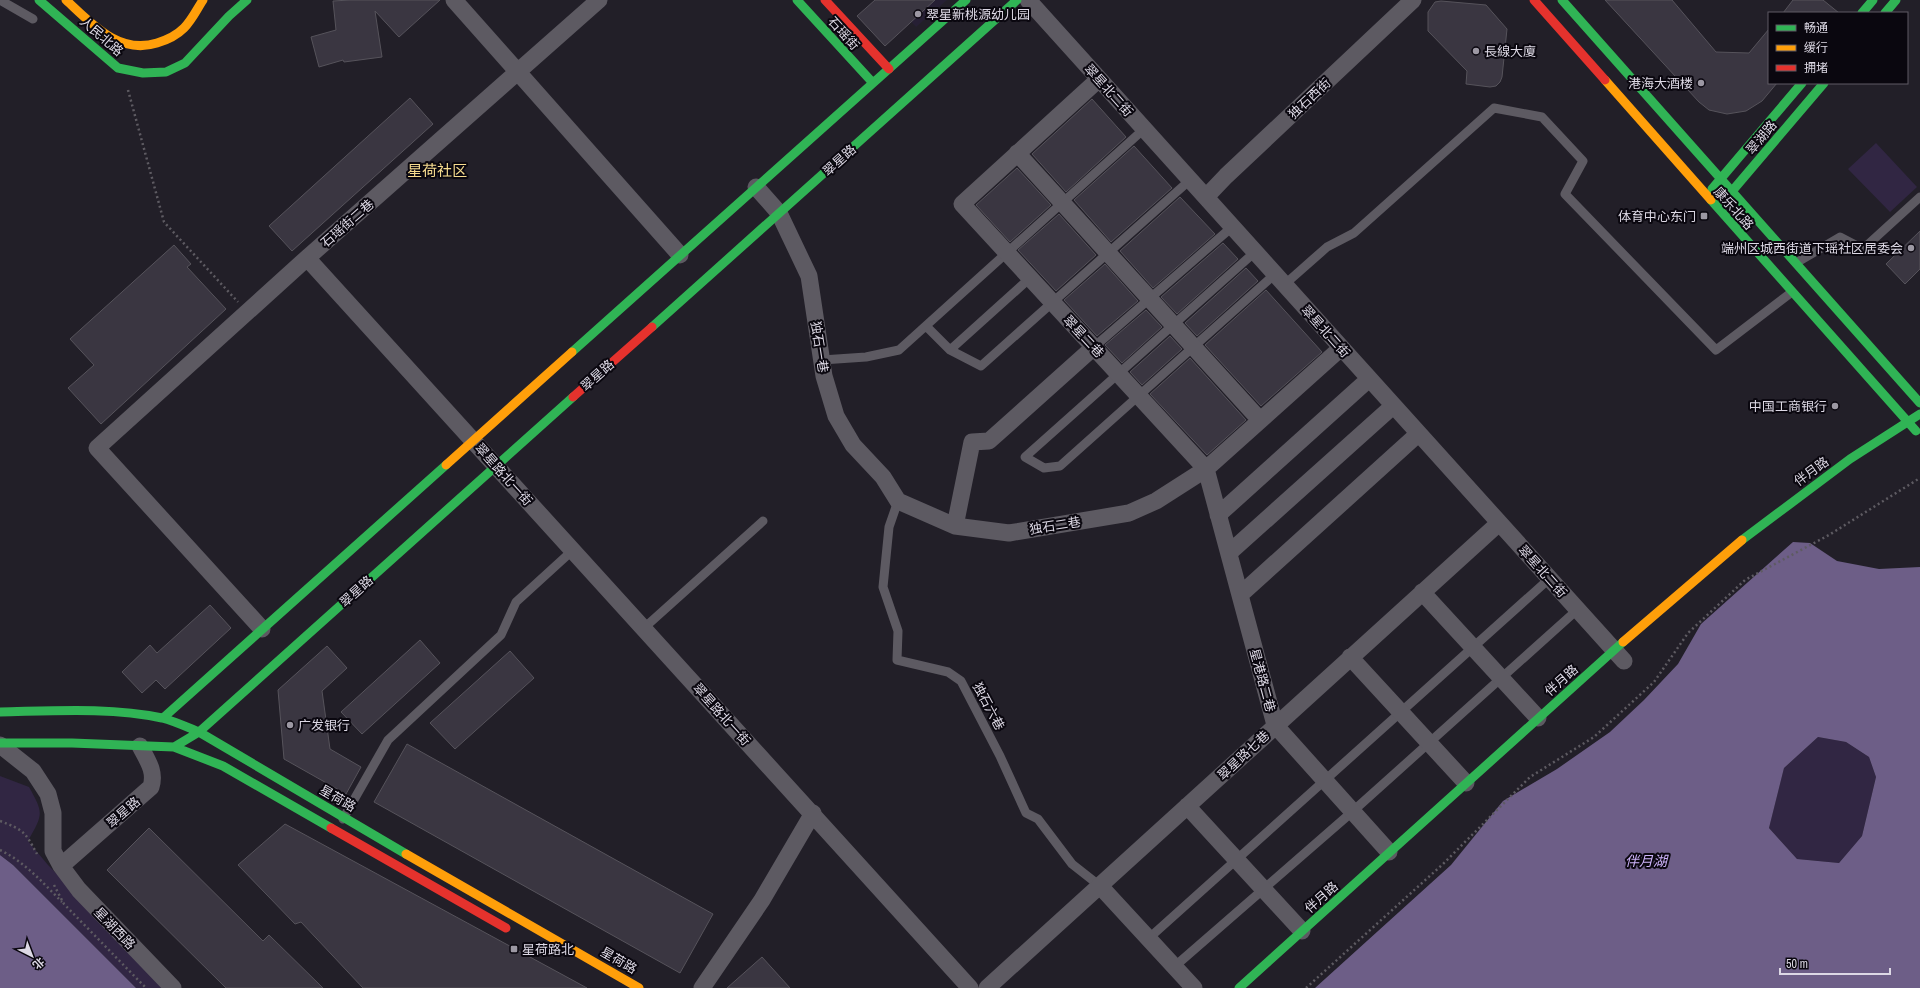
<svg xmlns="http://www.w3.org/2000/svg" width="1920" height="988" font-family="'Archivo Narrow','Noto Sans SC',sans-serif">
<rect width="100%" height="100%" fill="#221f28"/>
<path fill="#261f34" d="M892,0H947L916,27Z"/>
<path fill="#312643" d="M1876,143L1917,187L1890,212L1848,169Z
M1818,737L1846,742L1869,757L1876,777L1862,836L1839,863L1797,859L1769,828L1784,768Z
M0,776L29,787C44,814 43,814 28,841L48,865L170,988H136L13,865L0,855Z"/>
<path fill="#6d5e87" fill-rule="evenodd" d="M1793,542L1810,543L1837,561L1879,569L1920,567V988H1315L1451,865L1503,801L1557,769L1610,732L1644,700L1678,664L1701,624ZM1818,737L1846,742L1869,757L1876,777L1862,836L1839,863L1797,859L1769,828L1784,768Z
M0,855L13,865L136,988H0Z"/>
<path fill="#3a3641" stroke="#56535b" d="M350,0H440L399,37L375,11L382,57L344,62L343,60L319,67L311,37L336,30L333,1Z
M875,0H935L885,46L857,16Z
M1605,0H1672L1716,52L1749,53L1769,29V83H1777L1762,101L1746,111L1727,114L1709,110L1699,102Z
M1793,0H1823L1839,13H1783Z
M1441,1L1486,5L1507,29L1502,77L1500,82L1496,86L1490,87L1466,84L1467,71L1428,31V12L1435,2Z
M410,98L433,124L292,251L269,226Z
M1092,99L1126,137L1066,192L1032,154Z
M1134,146L1172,188L1111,242L1074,200Z
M1017,168L1051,205L1010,242L976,205Z
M1180,197L1215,234L1153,288L1120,251Z
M1059,214L1096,255L1056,291L1018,250Z
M1920,231V269L1905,284L1886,264Z
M1223,243L1238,259L1177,314L1161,297Z
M174,245L191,264L187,267L226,309L101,424L68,388L94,365L70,339Z
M1105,264L1138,301L1097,336L1064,300Z
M1246,268L1258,281L1197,336L1185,323Z
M1266,290L1322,352L1261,406L1205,345Z
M1146,310L1162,327L1122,363L1105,345Z
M1170,336L1182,349L1142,385L1130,372Z
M1190,358L1246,420L1207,455L1150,394Z
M210,605L231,628L165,689L156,680L142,693L122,672L150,645L157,653Z
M420,640L440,663L362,734L341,712Z
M327,646L347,668L322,691L330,749L361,767L346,794L284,759L278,690Z
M510,651L534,678L455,749L430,723Z
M407,744L713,914L680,973L374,802Z
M285,824L587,988H363L301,922L295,924L238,865Z
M149,828L263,941L269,935L323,988H226L107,870Z
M762,957L790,988H727Z"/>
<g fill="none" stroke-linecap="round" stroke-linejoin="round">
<path stroke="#5e5b62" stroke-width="2.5" stroke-dasharray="2 3" stroke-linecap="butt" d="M128,90L164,222L238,302
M0,821C24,830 25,832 37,854
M0,850C25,862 43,883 62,902
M54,885L64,904L146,988
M1306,988L1443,864L1530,777L1594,737L1654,682L1688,633L1745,580L1829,535L1920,478"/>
<path stroke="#5d5a62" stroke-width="9" d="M0,0L33,19
M1255,252L1025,457L1044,468L1060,466L1275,274
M1796,263L1840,237L1863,249L1920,197
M1284,285L1327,247L1354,233L1494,108L1542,117L1583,161L1565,194L1716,350L1792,292
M926,326L950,350L981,366L1190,180
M1094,347L1232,227
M950,350L1030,278
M822,360L866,357L899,350L1144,129
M898,501L889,527L883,587L898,631L897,660L948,672L961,681L1000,756L1026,813L1038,819L1072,864L1100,886
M644,628L763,521
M343,819L388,740L501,635L516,602L573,550
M1148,939L1549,579
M1174,967L1352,812L1577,610"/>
<path stroke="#5d5a62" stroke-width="17" d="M454,0L680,255
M1028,0L1624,661
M1099,79L962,204L1206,469L1275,725L1389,852
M1017,153L1260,420
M756,187L779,213L809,276L824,376L836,416L853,445L883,477L898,501L955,526L1009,533L1129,513L1156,501L1206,469L1341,348
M1206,197L1226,176L1413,0
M307,258L970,988
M1218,515L1369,379
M955,526L972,442L989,441L1094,347
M1229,553L1393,406
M1422,592L1538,718
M1240,595L1418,434
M262,629L97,448L307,258L599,0
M1350,657L1466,783
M0,745L33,771L48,794L53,813V851L61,866L79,890L173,988
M1187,806L1302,931
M61,866L151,787C156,771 147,760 140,746
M1100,886L1194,988
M702,988L762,900L813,813
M987,988L1499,523"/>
<path stroke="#30b455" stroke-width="9" d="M39,0L118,68L143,73L166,72L185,63L229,16L247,0
M797,0L873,83
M1562,0L1920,403
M1862,13L1873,0
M1885,13L1896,0
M1712,189L1802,83
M1711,200L1916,431
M1722,203L1824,83
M652,327L1017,0
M572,352L966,0
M1742,540L1850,459L1920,414
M0,712C52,711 111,707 162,718C174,721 187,727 199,732L406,854
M163,718L446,465
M0,743H72L174,747L223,766L331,828
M174,747L199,732L573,397
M1239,988L1623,642"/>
<path stroke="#ff9f0a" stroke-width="9" d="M66,0C92,24 119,55 157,43C167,40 177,35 184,28C192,20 197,9 203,0
M1605,80L1711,200
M446,465L572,352
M1623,642L1742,540
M406,854L639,988"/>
<path stroke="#e5322d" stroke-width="9" d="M825,0L889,69
M1534,0L1605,80
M573,397L652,327
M331,828L506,928"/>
</g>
<g fill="#9c98a3" stroke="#0a070f" stroke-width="1.5">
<circle cx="918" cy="14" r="4"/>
<circle cx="1476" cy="51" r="4"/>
<circle cx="1701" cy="83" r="4"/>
<rect x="1700" y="212" width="8" height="8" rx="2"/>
<circle cx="1911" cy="248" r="4"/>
<circle cx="1835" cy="406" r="4"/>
<circle cx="290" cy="725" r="4"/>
<rect x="510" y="945" width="8" height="8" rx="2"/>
</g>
<g text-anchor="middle" stroke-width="4" stroke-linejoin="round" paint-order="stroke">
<g font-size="13" fill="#ddd9e5" stroke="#0a070f" text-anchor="start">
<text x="926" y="19">翠星新桃源幼儿园</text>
<text x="1484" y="56">長線大廈</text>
<text x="1693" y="88" text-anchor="end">港海大酒楼</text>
<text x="1696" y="221" text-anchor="end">体育中心东门</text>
<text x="1903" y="253" text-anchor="end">端州区城西街道下瑶社区居委会</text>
<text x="1827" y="411" text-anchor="end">中国工商银行</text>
<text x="298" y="730">广发银行</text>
<text x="522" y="954">星荷路北</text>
</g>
<g font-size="13" fill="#ddd9e5" stroke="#0a070f">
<text transform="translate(844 33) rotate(48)" y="5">石瑶街</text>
<text transform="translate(102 36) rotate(41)" y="5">人民北路</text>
<text transform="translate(1109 90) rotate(48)" y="5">翠星北二街</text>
<text transform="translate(1309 98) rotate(-43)" y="5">独石西街</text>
<text transform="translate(1761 137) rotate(-50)" y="5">翠湖路</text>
<text transform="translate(839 160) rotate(-42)" y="5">翠星路</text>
<text transform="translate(1734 208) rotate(48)" y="5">康乐北路</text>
<text transform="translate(347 223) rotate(-41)" y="5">石瑶街二巷</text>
<text transform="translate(1326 331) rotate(48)" y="5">翠星北二街</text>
<text transform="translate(1084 336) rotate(47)" y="5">翠星二巷</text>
<text transform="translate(820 347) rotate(81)" y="5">独石一巷</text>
<text transform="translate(597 375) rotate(-42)" y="5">翠星路</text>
<text transform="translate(1811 471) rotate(-36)" y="5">伴月路</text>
<text transform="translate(504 474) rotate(48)" y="5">翠星路北一街</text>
<text transform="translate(1055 525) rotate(-9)" y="5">独石二巷</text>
<text transform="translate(1543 571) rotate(48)" y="5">翠星北二街</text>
<text transform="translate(356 591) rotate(-42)" y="5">翠星路</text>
<text transform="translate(1263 680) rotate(75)" y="5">星港路二巷</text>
<text transform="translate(1561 680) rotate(-42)" y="5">伴月路</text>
<text transform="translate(989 706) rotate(62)" y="5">独石六巷</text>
<text transform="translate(722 714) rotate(48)" y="5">翠星路北一街</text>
<text transform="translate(1243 755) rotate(-43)" y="5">翠星路七巷</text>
<text transform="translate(338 798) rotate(30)" y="5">星荷路</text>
<text transform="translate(123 812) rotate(-41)" y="5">翠星路</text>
<text transform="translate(1321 897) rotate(-42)" y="5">伴月路</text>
<text transform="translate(115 928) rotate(46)" y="5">星湖西路</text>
<text transform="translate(619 960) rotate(30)" y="5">星荷路</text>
</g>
<g font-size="14" font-style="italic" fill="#cdb3f9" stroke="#0a070f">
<text x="1646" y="866">伴月湖</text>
</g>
<g font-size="15" fill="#f7dc8f" stroke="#0a070f">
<text x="437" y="176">星荷社区</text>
</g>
</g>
<rect x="1768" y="12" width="140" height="72" fill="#0a070f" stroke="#5e5b65"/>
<rect x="1776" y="25" width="20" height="6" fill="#30b455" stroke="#5e5b65"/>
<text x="1804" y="32" font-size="12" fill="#ddd9e5">畅通</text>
<rect x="1776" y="45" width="20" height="6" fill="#ff9f0a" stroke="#5e5b65"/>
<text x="1804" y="52" font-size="12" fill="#ddd9e5">缓行</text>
<rect x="1776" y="65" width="20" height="6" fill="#e5322d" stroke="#5e5b65"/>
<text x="1804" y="72" font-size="12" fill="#ddd9e5">拥堵</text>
<g transform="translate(32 956) rotate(138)" stroke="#0a070f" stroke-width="3" paint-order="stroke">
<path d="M0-3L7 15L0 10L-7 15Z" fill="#ddd9e5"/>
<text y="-6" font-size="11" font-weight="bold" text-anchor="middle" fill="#ddd9e5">北</text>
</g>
<path d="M1780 968v6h110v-6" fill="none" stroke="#ddd9e5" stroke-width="2"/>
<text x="1786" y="968" font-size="12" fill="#ddd9e5" stroke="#0a070f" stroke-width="3" paint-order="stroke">50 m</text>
</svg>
